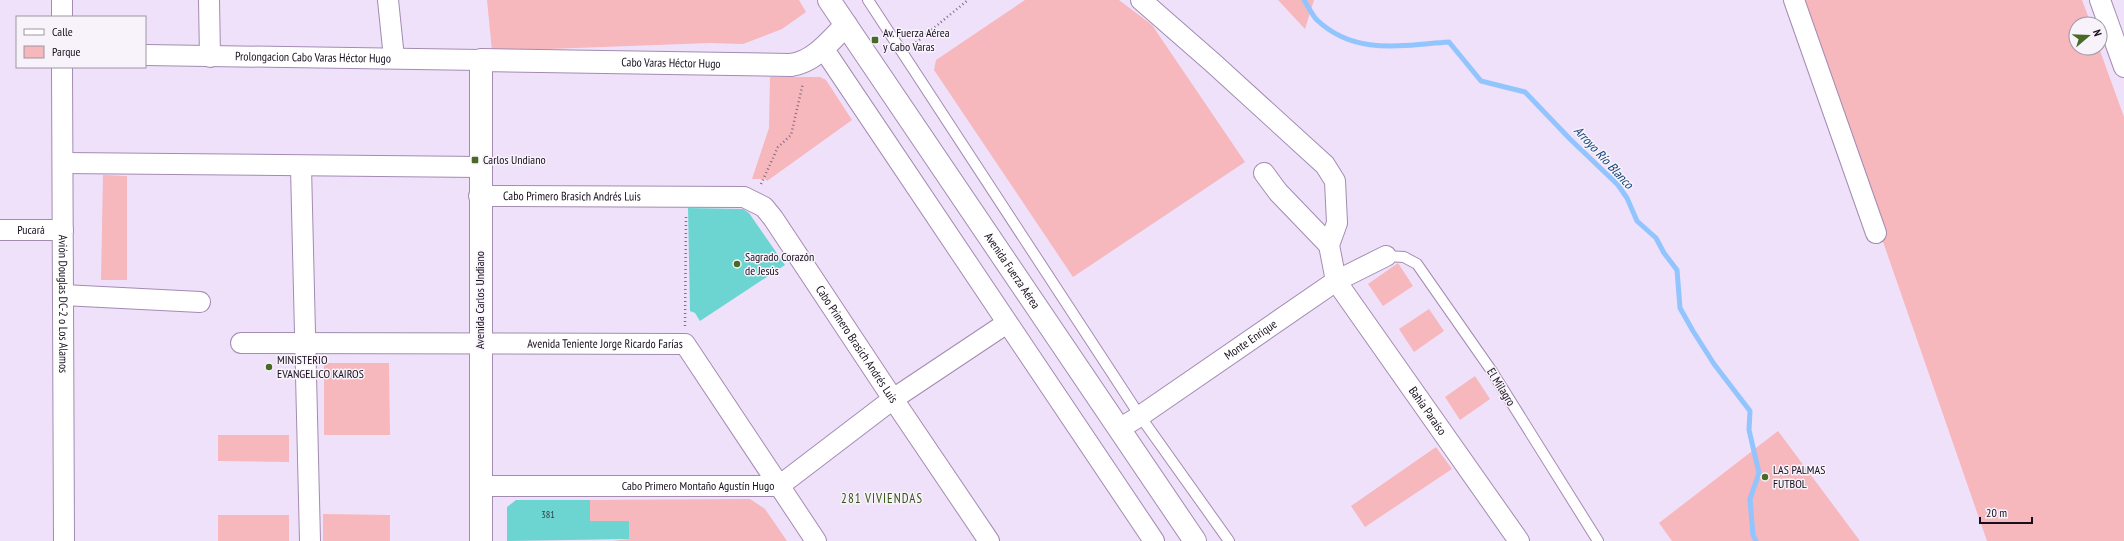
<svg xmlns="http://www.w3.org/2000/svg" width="2124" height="541" font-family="'PT Sans Narrow',sans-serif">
<rect width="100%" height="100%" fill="#f0e1fa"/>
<path fill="#f6b7bd" d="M487,0H799L806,12L782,29L743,44L710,43L492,51Z
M1025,0H1119L1152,25L1245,162L1073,277L934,70L936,60Z
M1278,0H1314L1305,29Z
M1799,0H2082L2091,24H2076V48H2099L2124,117V541H1987Z
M770,77H820L826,80L852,120L767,181L765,179H752L769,128Z
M103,175L127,176V280H101Z
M1398,263L1413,286L1383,306L1368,284Z
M1429,309L1444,331L1414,352L1399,329Z
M324,363H389L390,435H324Z
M1475,376L1490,399L1460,420L1445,397Z
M1778,431L1860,541H1672L1659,523Z
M218,435H289V462L218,461Z
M1436,447L1452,469L1365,527L1351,506Z
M750,499L765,509L787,541H612L629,539V521H590V500Z
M323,514L390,515V541H323Z
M218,515H289V541H218Z"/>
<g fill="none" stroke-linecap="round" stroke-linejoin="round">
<path stroke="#92c4fe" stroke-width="5" d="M1304,0C1308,6 1312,15 1317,20C1355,56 1402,45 1449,42L1481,81L1525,92L1570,139L1618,185L1627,198L1637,221L1656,238L1664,253L1677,270L1680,308L1693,331L1714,364L1750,411L1749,430L1759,473L1750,499L1753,535L1756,541"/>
</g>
<path fill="#6cd5d2" d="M688,208L743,209L749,213L785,265L700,321L695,313L690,311Z
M516,500H590V521H629V539L507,541V507Z"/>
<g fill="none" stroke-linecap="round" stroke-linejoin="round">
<defs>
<path id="lane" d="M868,0L1140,416L1229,541
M1386,256L1404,257L1417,264L1491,370L1598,541"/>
<g id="street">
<path d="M62,0V17"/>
<path d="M209,0L210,57"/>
<path d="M388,0L394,58"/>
<path id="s1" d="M1141,0L1212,62L1325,165L1335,181L1337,223L1329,245L1336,281L1519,541"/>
<path d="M1794,0L1876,233"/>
<path d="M2100,0L2124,67"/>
<path d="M823,48L1154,541"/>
<path id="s2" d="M145,55L481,60"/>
<path id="s3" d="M62,67L64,541"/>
<path d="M63,163L480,167"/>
<path d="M301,167L310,541"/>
<path d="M1264,173L1278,192L1329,245"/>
<path id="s4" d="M479,196L744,197L764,207L773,218L893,399L989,541"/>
<path id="s5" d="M0,230H63"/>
<path d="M63,295L200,302"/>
<path id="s6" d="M241,343L685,344L816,541"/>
<path id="s7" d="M1119,429L1140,416L1336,281L1386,256"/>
<path id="s8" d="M480,486H779L893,399L1007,323"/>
</g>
<g id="secondary">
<path id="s9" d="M829,0L1195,541"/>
<path id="s10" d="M481,541V60L791,65C814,62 830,41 846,25"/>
</g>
</defs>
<use href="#lane" stroke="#a38bb2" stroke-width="12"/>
<use href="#street" stroke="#a38bb2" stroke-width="22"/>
<use href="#secondary" stroke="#a38bb2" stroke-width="24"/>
<path stroke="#7b6f82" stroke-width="2.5" stroke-dasharray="1 3" stroke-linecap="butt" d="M913,45L968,0
M761,184L778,147L791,135L803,83
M685,326L686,215"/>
<use href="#lane" stroke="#fff" stroke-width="10"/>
<use href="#street" stroke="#fff" stroke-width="20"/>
<use href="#secondary" stroke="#fff" stroke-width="22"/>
</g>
<g fill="#476b25" stroke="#f8f3fb" stroke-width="1.5">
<rect x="871" y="36" width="8" height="8" rx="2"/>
<rect x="471" y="156" width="8" height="8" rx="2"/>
<circle cx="737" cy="264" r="4"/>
<circle cx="269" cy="367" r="4"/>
<circle cx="1765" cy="477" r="4"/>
</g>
<g text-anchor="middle" stroke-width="3" stroke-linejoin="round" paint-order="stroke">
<g font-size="10" fill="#2c404a">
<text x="548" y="518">381</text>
</g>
<g font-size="12" fill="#170e1c" stroke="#f8f3fb" text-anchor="start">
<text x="883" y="37">Av. Fuerza Aérea<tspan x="883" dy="14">y Cabo Varas</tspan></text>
<text x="483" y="164">Carlos Undiano</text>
<text x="745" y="261">Sagrado Corazón<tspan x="745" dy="14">de Jesús</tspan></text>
<text x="277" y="364">MINISTERIO<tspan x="277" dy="14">EVANGELICO KAIROS</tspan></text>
<text x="1773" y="474">LAS PALMAS<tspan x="1773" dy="14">FUTBOL</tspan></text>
</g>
<g font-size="12" fill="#170e1c" stroke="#f8f3fb">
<text dy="4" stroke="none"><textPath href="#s2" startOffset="168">Prolongacion Cabo Varas Héctor Hugo</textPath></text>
<text dy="4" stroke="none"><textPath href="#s10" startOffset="671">Cabo Varas Héctor Hugo</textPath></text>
<text dy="4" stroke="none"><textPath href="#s4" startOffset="93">Cabo Primero Brasich Andrés Luis</textPath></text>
<text dy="4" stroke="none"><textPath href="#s5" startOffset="31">Pucará</textPath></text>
<text dy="4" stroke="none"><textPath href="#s9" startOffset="327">Avenida Fuerza Aérea</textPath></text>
<text transform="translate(480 300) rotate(-90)" y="4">Avenida Carlos Undiano</text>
<text dy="4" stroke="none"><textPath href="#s3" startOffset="237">Avión Douglas DC-2 o Los Alamos</textPath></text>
<text dy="4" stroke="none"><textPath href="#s7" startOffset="159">Monte Enrique</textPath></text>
<text dy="4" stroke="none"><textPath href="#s4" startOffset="453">Cabo Primero Brasich Andrés Luis</textPath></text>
<text dy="4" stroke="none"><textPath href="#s6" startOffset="364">Avenida Teniente Jorge Ricardo Farías</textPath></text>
<text transform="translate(1501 387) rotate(58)" y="4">El Milagro</text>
<text dy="4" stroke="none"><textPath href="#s1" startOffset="527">Bahía Paraíso</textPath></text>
<text dy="4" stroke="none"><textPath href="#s8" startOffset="218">Cabo Primero Montaño Agustín Hugo</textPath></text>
</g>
<g font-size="13" font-style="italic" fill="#124579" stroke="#f8f3fb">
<text transform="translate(1604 157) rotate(47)" y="5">Arroyo Río Blanco</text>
</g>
<g font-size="13" letter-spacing="1" fill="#355514" stroke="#f8f3fb">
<text x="882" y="503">281 VIVIENDAS</text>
</g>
</g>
<rect x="16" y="16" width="130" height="52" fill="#f8f3fb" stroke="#9e97a2"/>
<rect x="24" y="29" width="20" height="6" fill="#ffffff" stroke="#9e97a2"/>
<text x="52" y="36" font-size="12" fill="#170e1c">Calle</text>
<rect x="24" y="46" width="20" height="12" fill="#f6b7bd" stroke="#9e97a2"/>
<text x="52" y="56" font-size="12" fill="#170e1c">Parque</text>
<g transform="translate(2088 36) rotate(71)"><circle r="19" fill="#f8f3fb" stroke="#9e97a2"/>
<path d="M0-3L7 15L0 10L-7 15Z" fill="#476b25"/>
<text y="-6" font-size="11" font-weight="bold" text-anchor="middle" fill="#170e1c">N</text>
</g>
<path d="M1980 517v6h52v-6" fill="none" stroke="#170e1c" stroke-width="2"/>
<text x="1986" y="517" font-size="12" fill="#170e1c" stroke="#f8f3fb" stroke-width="3" paint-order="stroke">20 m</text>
</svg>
